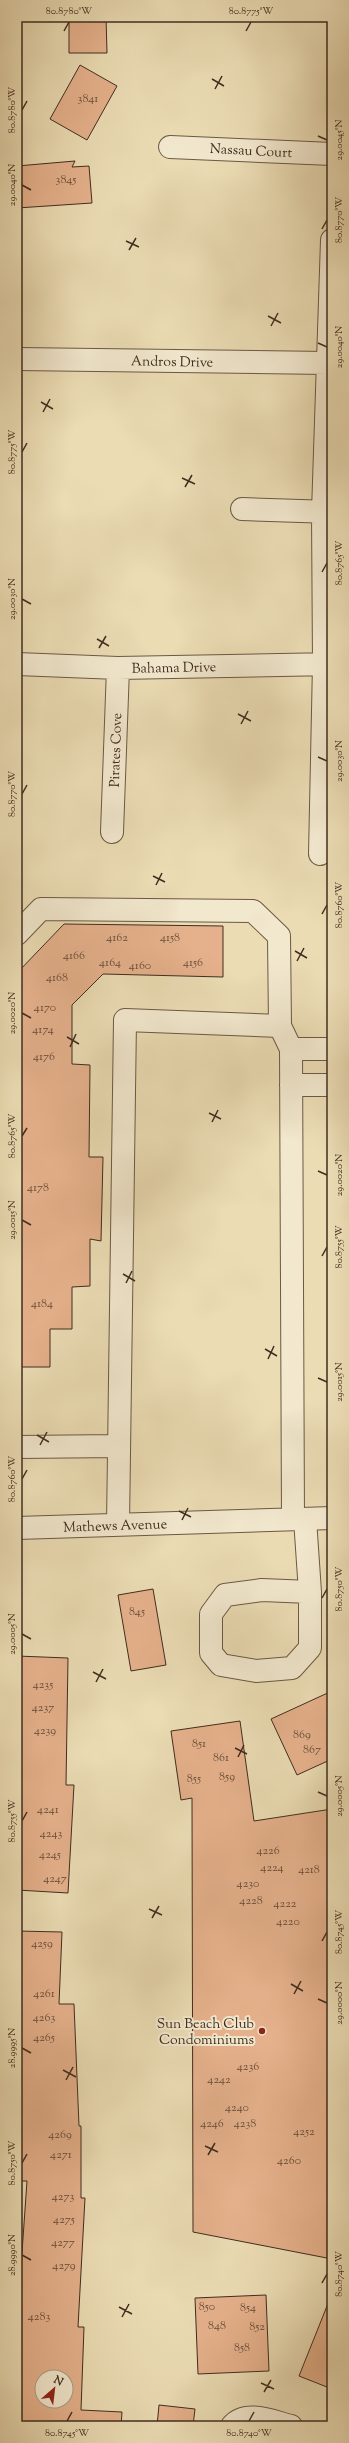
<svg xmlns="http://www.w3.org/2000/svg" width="349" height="2443" font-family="'Sorts Mill Goudy',serif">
<rect width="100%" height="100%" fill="#ebdcb4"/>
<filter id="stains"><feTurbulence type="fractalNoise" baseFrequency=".005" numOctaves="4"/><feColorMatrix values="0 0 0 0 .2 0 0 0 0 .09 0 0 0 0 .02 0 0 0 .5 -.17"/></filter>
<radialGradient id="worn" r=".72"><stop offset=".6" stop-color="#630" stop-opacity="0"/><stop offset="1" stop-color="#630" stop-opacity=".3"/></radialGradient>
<path fill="#e5b18c" stroke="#402d1f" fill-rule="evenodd" d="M69,17H106L107,53H69Z
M80,65L117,86L87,140L50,119Z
M75,161L72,167L89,166L92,203L17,208V166Z
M64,924L223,926V977L103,974L72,1005V1064L90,1065L89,1157H103L101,1241L90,1239V1286L72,1287V1329H50V1367H17V973Z
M153,1589L166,1665L131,1671L118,1595Z
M17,1656L68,1658L66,1785H74L68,1893L17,1890Z
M332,1691V1759L297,1775L271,1719Z
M240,1721L254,1821L332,1809V2259L193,2232L192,1798L181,1800L171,1731Z
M17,1931L62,1932L59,2004H74L79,2126H81V2198H85L78,2327H84L81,2410L122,2412L121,2426H17V2324L27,2181H18L20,2125L17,2050ZM42,2377H66V2401H42Z
M266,2295L269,2371L198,2374L195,2298Z
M331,2296H332V2389L299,2376Z
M159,2405L195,2409L193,2426H157Z"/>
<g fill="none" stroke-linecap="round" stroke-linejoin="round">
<defs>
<path id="minor" d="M170,147L332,154
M17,359L327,363
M242,509L332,512
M17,664L118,668L332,664
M112,832L118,668
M320,854L324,664L323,512L332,240
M17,934L41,909L253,911L279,936L280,1026
M291,1085H332
M17,1447L119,1446
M293,1519L291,1049H332
M305,1519L310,1592V1648L292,1668L256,1671L221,1665L211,1653V1614L225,1595L262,1590L310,1592
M118,1525L125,1020L280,1026L291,1049
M17,1528L332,1518
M232,2426C246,2409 274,2422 291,2426"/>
</defs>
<use href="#minor" stroke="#6b5944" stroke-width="24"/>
<use href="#minor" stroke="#f2e8ce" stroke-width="22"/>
</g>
<path fill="none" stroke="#402d1f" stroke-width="1.5" d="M64,31L69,22M246,31L251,22M212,79L224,86M215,89L222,76M22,110L27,101M318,136L327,140M22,185L31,190M322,229L327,220M126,241L139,247M129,250L136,238M268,316L281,323M271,326L278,313M318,343L327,347M41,402L53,409M43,412L50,399M22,452L27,443M182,478L195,484M185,487L192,475M322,572L327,563M22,599L31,604M97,639L109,646M99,648L106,636M238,714L251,721M241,724L248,711M318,757L327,761M22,794L27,785M153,876L165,882M156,885L162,873M322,914L327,905M295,951L307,958M297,961L304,948M22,1013L31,1018M67,1037L79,1044M70,1047L76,1034M209,1113L221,1119M212,1122L218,1110M22,1136L27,1128M318,1171L327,1175M22,1220L31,1225M322,1256L327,1247M123,1274L135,1281M126,1283L132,1271M265,1349L277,1356M268,1359L274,1346M318,1378L327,1382M37,1435L49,1442M40,1445L47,1432M22,1479L27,1470M179,1511L191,1517M182,1520L188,1508M322,1598L327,1589M22,1634L31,1639M93,1672L106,1679M96,1682L103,1669M235,1748L247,1754M238,1757L244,1745M318,1792L327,1796M22,1821L27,1812M149,1909L162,1915M152,1918L159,1906M322,1941L327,1932M291,1984L303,1991M294,1994L301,1981M318,1999L327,2003M22,2048L31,2053M63,2070L76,2077M66,2080L73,2067M205,2146L218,2152M208,2155L215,2143M22,2163L27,2154M22,2255L31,2260M322,2283L327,2274M119,2307L132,2314M122,2317L129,2304M261,2383L274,2389M264,2392L271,2380M67,2421L72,2412M249,2421L254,2412"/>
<circle fill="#8f2418" stroke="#f2e8ce" stroke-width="1.5" cx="262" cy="2031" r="4"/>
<g text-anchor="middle" stroke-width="4" stroke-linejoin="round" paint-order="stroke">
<g font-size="12" fill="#694e3a">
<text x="88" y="102">3841</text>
<text x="66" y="183">3845</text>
<text x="117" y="941">4162</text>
<text x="170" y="941">4158</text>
<text x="74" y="959">4166</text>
<text x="110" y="966">4164</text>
<text x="193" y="966">4156</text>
<text x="140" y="969">4160</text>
<text x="57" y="981">4168</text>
<text x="45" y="1011">4170</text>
<text x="43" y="1033">4174</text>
<text x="44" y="1060">4176</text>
<text x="38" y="1191">4178</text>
<text x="42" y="1307">4184</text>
<text x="137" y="1615">845</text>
<text x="43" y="1688">4235</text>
<text x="43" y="1711">4237</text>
<text x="45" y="1734">4239</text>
<text x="302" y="1738">869</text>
<text x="199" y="1747">851</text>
<text x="312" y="1753">867</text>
<text x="221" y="1761">861</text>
<text x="227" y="1780">859</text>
<text x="194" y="1782">855</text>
<text x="48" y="1813">4241</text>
<text x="51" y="1837">4243</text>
<text x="268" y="1854">4226</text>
<text x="50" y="1858">4245</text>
<text x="272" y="1871">4224</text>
<text x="309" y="1873">4218</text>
<text x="55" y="1882">4247</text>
<text x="248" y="1887">4230</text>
<text x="251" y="1904">4228</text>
<text x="285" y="1907">4222</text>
<text x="288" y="1925">4220</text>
<text x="42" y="1947">4259</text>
<text x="44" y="1997">4261</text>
<text x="44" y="2021">4263</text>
<text x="44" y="2041">4265</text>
<text x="248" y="2070">4236</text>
<text x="219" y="2083">4242</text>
<text x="237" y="2111">4240</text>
<text x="212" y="2127">4246</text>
<text x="245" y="2127">4238</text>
<text x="304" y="2135">4252</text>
<text x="60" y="2138">4269</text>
<text x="61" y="2158">4271</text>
<text x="289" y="2164">4260</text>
<text x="63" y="2200">4273</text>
<text x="64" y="2223">4275</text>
<text x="63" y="2246">4277</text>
<text x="64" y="2269">4279</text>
<text x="207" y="2310">850</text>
<text x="248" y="2311">854</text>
<text x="39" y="2320">4283</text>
<text x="217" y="2329">848</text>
<text x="257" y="2330">852</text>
<text x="242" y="2351">858</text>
</g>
<g font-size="14" fill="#402d1f" stroke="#f2e8ce">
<text transform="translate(251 150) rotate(3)" y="5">Nassau Court</text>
<text transform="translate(172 361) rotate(1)" y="5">Andros Drive</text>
<text transform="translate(174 667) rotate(-1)" y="5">Bahama Drive</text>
<text transform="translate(115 750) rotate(-88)" y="5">Pirates Cove</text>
<text transform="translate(115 1525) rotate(-2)" y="5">Mathews Avenue</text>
</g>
<g font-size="14" fill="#402d1f" stroke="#f2e8ce" text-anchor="end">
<text x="254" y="2028">Sun Beach Club<tspan x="254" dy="16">Condominiums</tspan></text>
</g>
</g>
<rect width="349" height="2443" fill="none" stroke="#ebdcb4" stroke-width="44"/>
<g transform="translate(54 2389) rotate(28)"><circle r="19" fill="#f2e8ce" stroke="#ab9d88"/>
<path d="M0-3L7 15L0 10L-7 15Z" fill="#8f2418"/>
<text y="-6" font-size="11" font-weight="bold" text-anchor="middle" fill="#402d1f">N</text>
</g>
<rect x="22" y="22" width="305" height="2399" fill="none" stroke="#402d1f" stroke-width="1.5"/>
<g font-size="10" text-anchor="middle" fill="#402d1f">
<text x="69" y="14">80.8780°W</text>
<text x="251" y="14">80.8775°W</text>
<text transform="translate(11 110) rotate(-90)" y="4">80.8780°W</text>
<text transform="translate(338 140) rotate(-90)" y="4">29.0045°N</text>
<text transform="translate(11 185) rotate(-90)" y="4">29.0040°N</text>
<text transform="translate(338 220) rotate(-90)" y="4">80.8770°W</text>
<text transform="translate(338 347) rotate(-90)" y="4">29.0040°N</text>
<text transform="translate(11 452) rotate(-90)" y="4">80.8775°W</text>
<text transform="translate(338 563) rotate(-90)" y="4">80.8765°W</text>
<text transform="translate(11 599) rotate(-90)" y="4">29.0030°N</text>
<text transform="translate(338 761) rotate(-90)" y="4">29.0030°N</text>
<text transform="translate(11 794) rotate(-90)" y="4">80.8770°W</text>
<text transform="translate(338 905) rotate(-90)" y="4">80.8760°W</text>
<text transform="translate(11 1013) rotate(-90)" y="4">29.0020°N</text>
<text transform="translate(11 1136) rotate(-90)" y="4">80.8765°W</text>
<text transform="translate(338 1175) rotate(-90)" y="4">29.0020°N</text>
<text transform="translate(11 1220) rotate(-90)" y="4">29.0015°N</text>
<text transform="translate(338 1247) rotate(-90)" y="4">80.8755°W</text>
<text transform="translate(338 1382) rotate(-90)" y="4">29.0015°N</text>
<text transform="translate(11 1479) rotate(-90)" y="4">80.8760°W</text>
<text transform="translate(338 1589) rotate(-90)" y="4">80.8750°W</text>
<text transform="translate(11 1634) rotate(-90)" y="4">29.0005°N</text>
<text transform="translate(338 1796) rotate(-90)" y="4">29.0005°N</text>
<text transform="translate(11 1821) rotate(-90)" y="4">80.8755°W</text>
<text transform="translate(338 1932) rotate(-90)" y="4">80.8745°W</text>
<text transform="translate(338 2003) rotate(-90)" y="4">29.0000°N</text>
<text transform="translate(11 2048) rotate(-90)" y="4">28.9995°N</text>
<text transform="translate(11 2163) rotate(-90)" y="4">80.8750°W</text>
<text transform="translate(11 2255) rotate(-90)" y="4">28.9990°N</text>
<text transform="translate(338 2274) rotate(-90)" y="4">80.8740°W</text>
<text x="67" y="2436">80.8745°W</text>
<text x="249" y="2436">80.8740°W</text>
</g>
<rect width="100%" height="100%" filter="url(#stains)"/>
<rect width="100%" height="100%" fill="url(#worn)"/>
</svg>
